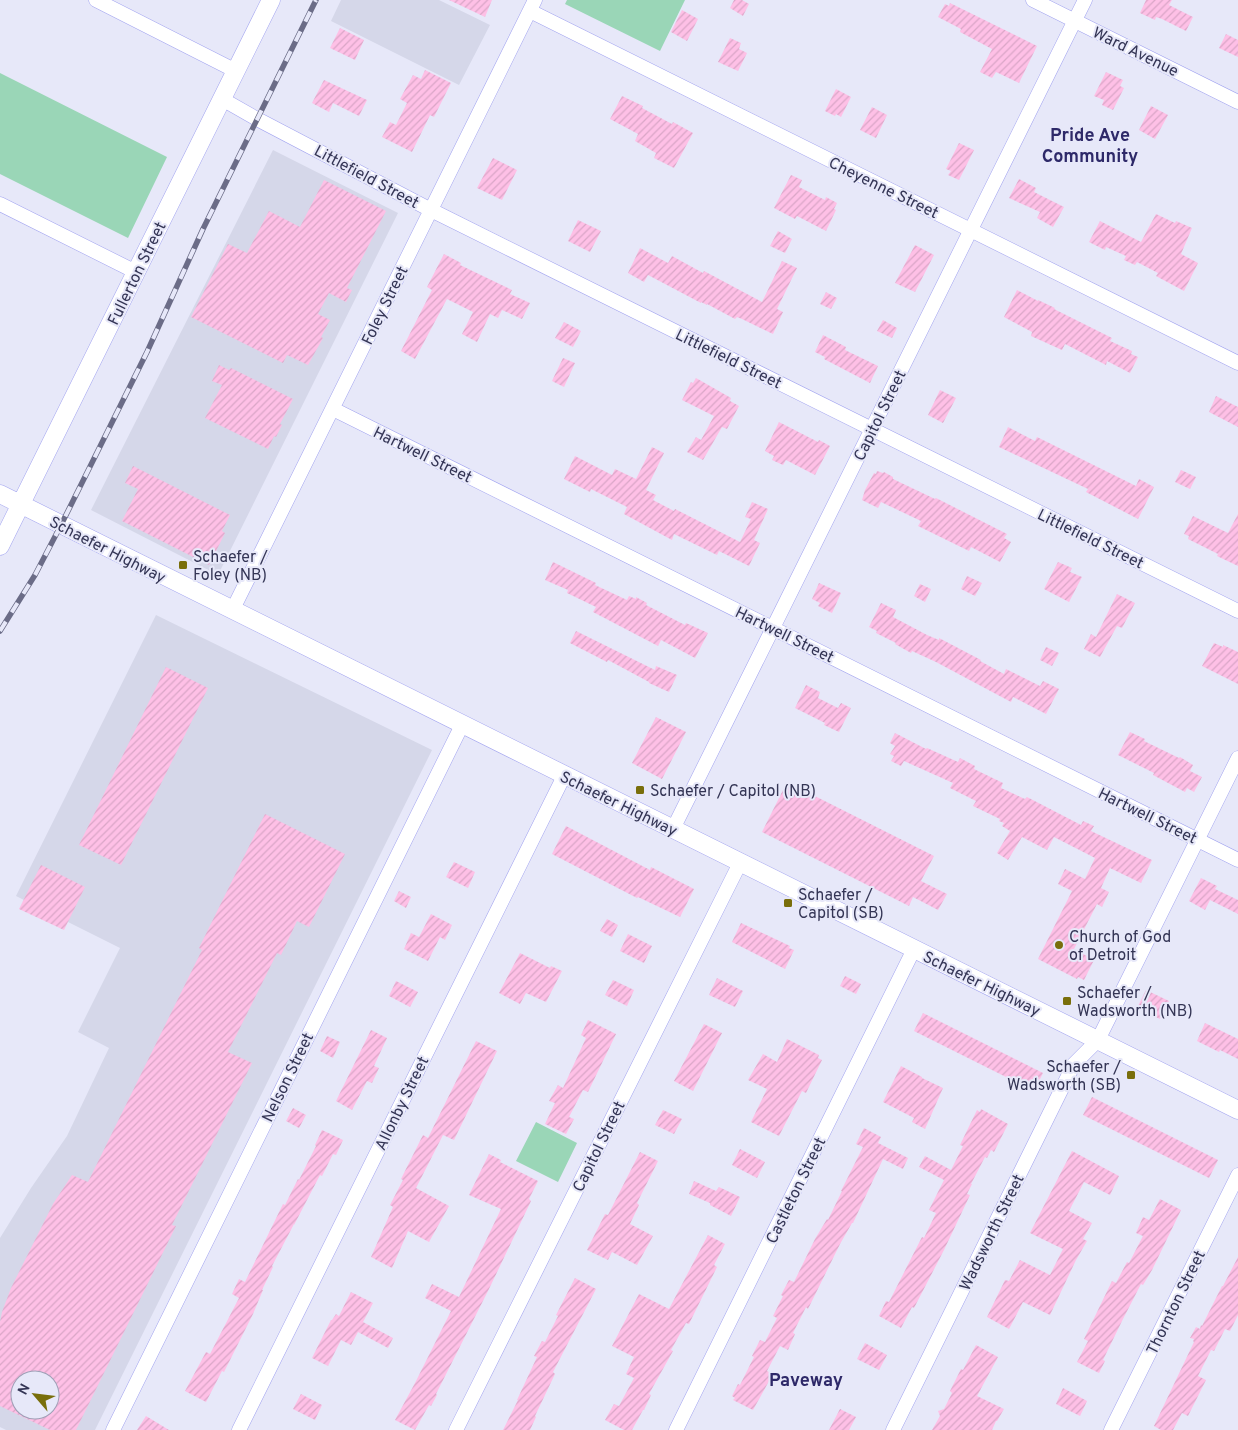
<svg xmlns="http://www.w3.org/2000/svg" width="1238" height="1430" font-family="Overpass,sans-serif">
<defs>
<pattern id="building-hatch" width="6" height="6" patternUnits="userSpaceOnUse" patternTransform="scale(1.25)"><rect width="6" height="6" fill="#fec0e6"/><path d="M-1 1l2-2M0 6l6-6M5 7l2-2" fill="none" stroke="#daa6c7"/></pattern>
</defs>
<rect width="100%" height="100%" fill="#e7e8f9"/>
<path fill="#d5d7e9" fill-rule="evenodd" d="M341,0H439L490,25L459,85L331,21Z
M273,150L398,213L218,575L91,510Z
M156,615L432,750L95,1430H6L0,1427V1238L31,1188L67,1136L109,1048L78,1032L120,948L16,896ZM20,1380H50V1410H20Z"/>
<path fill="#9ad6b7" d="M567,0H685L660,51L565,4Z
M0,73L167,157L128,238L0,174Z
M536,1122L577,1143L558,1182L516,1161Z"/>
<path fill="url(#building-hatch)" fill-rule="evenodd" d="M449,0H492L485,17Z
M734,0H742L749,4L743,16L730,8Z
M1146,0H1172L1169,5L1193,17L1186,31L1162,19L1156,17L1155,20L1140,13Z
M950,3L1037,46L1019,83L996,72L992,78L980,72L992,49L960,32L961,29L938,17L945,4L949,6Z
M682,10L698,19L687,41L671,32Z
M340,28L364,40L355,60L330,48Z
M1226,34L1238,40V57L1219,48Z
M730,38L741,43L739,49L747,53L738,71L718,62Z
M425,70L451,83L434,117L430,115L412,152L382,137L390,122L396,125L407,103L400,99L413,75L421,79Z
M1106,72L1123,80L1120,86L1124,88L1113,110L1102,105L1104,100L1094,96Z
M324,80L367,100L359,116L333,103L329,112L312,103Z
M836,89L851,97L841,117L836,114L835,116L825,111Z
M622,96L643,106L642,108L672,124L673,122L693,133L674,168L654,158L656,153L635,141L638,134L610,119Z
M1151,106L1168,115L1155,139L1139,130Z
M872,107L887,115L876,138L860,130Z
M959,143L974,150L959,180L948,175L951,171L946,169Z
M493,158L517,170L502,200L477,188Z
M791,175L802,180L799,187L825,200L826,197L837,203L834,209L836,210L826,231L797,216L795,219L774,208Z
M1019,179L1036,188L1034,192L1064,207L1053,227L1037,218L1040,212L1009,198Z
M324,180L386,211L347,288L352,290L346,302L329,293L318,314L330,320L321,337L323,338L308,365L287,355L283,363L191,317L228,244L247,253L269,211L300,227Z
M1156,214L1175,223L1176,221L1192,228L1181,254L1198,263L1184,291L1156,276L1158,273L1137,262L1135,265L1124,260L1126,256L1106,247L1105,250L1089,242L1100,221L1141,242Z
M578,220L601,231L590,252L568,241Z
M778,231L792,239L785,253L770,246Z
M915,245L934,255L915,292L895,283Z
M640,248L668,263L672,256L703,273L704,271L762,302L782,261L797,268L777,309L783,312L773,334L742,319L737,317L735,319L707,304V305L701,302V303L648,275L644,282L628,273Z
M444,254L461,263L460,265L512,290L510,294L530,303L522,319L502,310L498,318L490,314L477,342L462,334L473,312L447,299L415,359L401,351L432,290L427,287Z
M1017,290L1038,301V300L1055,308L1054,309L1112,338L1110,341L1132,351L1131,354L1138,357L1130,373L1107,361L1106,365L1065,344L1062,350L1031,336L1032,332L1004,317Z
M826,292L837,298L831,309L820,304Z
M883,320L897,328L892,338L877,331Z
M564,322L581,331L573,347L555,338Z
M823,335L846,347L845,350L878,366L870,383L824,359L825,357L815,352Z
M563,358L575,363L564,387L552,381Z
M219,365L229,370L231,368L293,399L280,424L282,425L276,437L274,436L268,449L205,418L222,385L212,381Z
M696,378L731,398L730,401L739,406L727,429L722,427L703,460L687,452L696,437L701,440L714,416L682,400L691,382L693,383Z
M940,390L956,398L943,423L928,415Z
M1216,396L1238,407V427L1209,412Z
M779,422L818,442L819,440L830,446L815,475L786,460L783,465L772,460L774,456L765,451Z
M1008,427L1035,441L1037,437L1136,486L1139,479L1154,487L1138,519L1086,492L1088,489L999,447Z
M652,447L664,453L646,490L656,495L653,500L674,511L675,509L740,542L751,519L745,517L752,502L768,509L754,540L760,543L749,566L719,551L717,555L674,534L672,540L624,514L627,507L591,489L590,492L564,479L575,456L612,475L615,469L636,479Z
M133,466L230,515L222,531L225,533L209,565L122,521L138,489L125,483Z
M1181,470L1196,477L1190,489L1175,482Z
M877,471L883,473L884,472L893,477V479L935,499L936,498L1007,534L1004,538L1011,542L1000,562L971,547L969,551L918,526L921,521L881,502L878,508L862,500L865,490L874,473L876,474Z
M1238,514V566L1217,556L1218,554L1188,539L1189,536L1184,534L1193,516L1228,533Z
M553,562L596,583L595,585L627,600L629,596L636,599V597L647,603L646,605L685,625L686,623L708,633L695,658L661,640L658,646L593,612L596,607L567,593L568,590L545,580Z
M1058,562L1072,568L1070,572L1082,577L1069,602L1044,589Z
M967,576L982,583L975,596L961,589Z
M819,583L841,593L832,613L818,606L820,603L812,599Z
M920,584L931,589L925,602L914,596Z
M1117,594L1135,603L1122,628L1117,626L1100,657L1084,649L1091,634L1096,637Z
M881,603L896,610L893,617L927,635L939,640V638L981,660L980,661L1004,674L1006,669L1040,686L1043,681L1059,689L1046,714L1013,697L1011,702L936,662L912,651L911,653L895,644L896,643L876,633L877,631L869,627Z
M576,631L655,670L656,666L677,675L669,692L649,683V682L608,660L607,662L570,643Z
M1214,643L1223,647V645L1238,652V684L1202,666Z
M1046,647L1059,653L1052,666L1040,660Z
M166,667L208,688L121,865L79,845Z
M806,685L820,692L818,698L838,708L841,703L851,708L839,732L824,725L825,723L795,708Z
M656,717L686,732L662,779L632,763Z
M1130,732L1145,739L1144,741L1179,758L1180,757L1193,765L1190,771L1202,777L1194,792L1187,788L1185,792L1153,775L1154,773L1118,755Z
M895,733L926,749L927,748L958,762L960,758L975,766L974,769L1003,783L1001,788L1025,799L1027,797L1081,825L1083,821L1094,826L1091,831L1152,860L1141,883L1110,868L1101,888L1109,892L1102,907L1097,904L1074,949L1094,960L1084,980L1078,977L1077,979L1038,959L1072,891L1058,884L1065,869L1085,879L1095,858L1054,837L1047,850L1022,837L1008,860L997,853L1010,831L1002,826L1004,823L999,821L1000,819L973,806L976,801L950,788L953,783L904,761L901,766L891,761L894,756L890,754L895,746L890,743Z
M787,782L934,856L921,881L947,894L938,910L913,897L909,906L762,832Z
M265,814L345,854L309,927L297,921L281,955L277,953L228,1052L252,1063L172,1225L176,1226L76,1430H50L0,1406V1322L2,1312L11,1288L53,1204L72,1175L88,1182L202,950L199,948ZM20,1380H50V1410H20Z
M566,826L650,870L651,867L694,889L680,917L638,897L637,898L552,854Z
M454,862L475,872L468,888L446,877Z
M41,865L85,887L64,930L19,909Z
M1201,878L1217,886L1215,889L1238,900V914L1210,900L1205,910L1189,901Z
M399,891L411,897L406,908L394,901Z
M431,914L452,925L445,940L440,937L428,961L404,949L411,933L419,937Z
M607,919L618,925L612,937L600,931Z
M741,923L790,946L789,948L794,950L785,969L732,942Z
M628,934L652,946L644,963L620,951Z
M520,953L550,968L551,966L562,971L546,1002L526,993L520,1004L499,993Z
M845,976L861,984L856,994L840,986Z
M717,978L743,991L735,1007L709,995Z
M613,980L634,990L627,1006L605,995Z
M396,981L418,992L410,1007L389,996Z
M1146,990L1169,1001L1160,1019L1137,1008Z
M923,1013L1043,1073L1034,1091L914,1031Z
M588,1020L616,1034L588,1092L583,1090L569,1117L574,1119L566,1134L545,1124L555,1103L549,1101L558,1085L563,1088L586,1038L581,1035Z
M1205,1023L1238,1039V1059L1220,1050L1219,1052L1197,1041Z
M704,1024L722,1033L693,1091L674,1081Z
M371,1030L387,1038L374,1066L379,1068L372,1083L367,1081L352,1110L336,1101Z
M327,1036L340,1042L333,1058L320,1051Z
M787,1039L819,1055L818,1058L822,1060L806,1093L802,1091L779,1136L751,1122L767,1089L748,1080L763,1054L777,1062Z
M476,1041L497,1051L454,1140L443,1135L416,1188L449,1206L429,1242L408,1231L392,1268L371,1257L393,1207L390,1205L403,1180L401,1179L423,1135L428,1138Z
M901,1066L922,1077V1078L943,1088L925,1129L912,1122L914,1118L883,1102Z
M1092,1097L1218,1160L1209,1178L1083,1115Z
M293,1108L306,1115L299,1128L286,1121Z
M981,1109L1008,1124L994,1152L991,1150L987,1158L985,1157L971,1184H972L967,1194L970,1195L944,1250L914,1308L912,1307L901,1328L879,1316L886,1301L889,1302L922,1237L924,1238L936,1213L929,1210L944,1180L919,1167L925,1156L951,1170L963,1146L960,1145L977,1110L980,1112Z
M663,1110L682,1119L674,1134L655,1125Z
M864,1128L881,1137L878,1143L908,1158L903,1169L883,1159L853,1223H852L840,1244L808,1309L806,1307L793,1333L795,1334L788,1350L780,1346L767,1371L773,1374L753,1410L733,1400L735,1398L732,1396L738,1384L740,1385L754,1357L752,1356L760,1340L765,1342L777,1318L773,1316L783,1296L781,1295L789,1280L794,1282L815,1239L827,1219L828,1220L842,1191H841L863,1147L856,1144Z
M322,1130L343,1140L336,1155L333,1154L322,1176L320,1175L294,1225V1224L272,1266L273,1267L262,1290H263L253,1314L224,1372L222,1371L206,1402L185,1391L206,1352L210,1354L239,1298L232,1294L239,1279L245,1282L283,1204L285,1205L298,1179L299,1180L316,1146L315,1145Z
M740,1149L765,1162L757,1178L732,1165Z
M1072,1151L1119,1176L1110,1195L1084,1182L1069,1211L1092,1223L1083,1239L1087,1241L1076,1260L1050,1315L1023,1302L1009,1329L987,1317L1005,1280L1009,1281L1020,1260L1050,1275L1063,1249L1030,1233Z
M640,1152L658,1161L637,1203L639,1205L630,1224L653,1236L637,1265L612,1252L608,1260L587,1250L605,1214L608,1215Z
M489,1154L501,1160L500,1162L538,1181L529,1199L531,1201L489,1289L436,1394L437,1395L431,1406L429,1405L415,1430L395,1420L415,1383L451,1311L425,1298L432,1284L459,1297L501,1209L469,1195Z
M694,1181L716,1191L719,1187L740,1197L731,1216L710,1205V1203L689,1194Z
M1160,1199L1181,1210L1152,1270L1143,1285L1141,1284L1123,1319L1103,1360L1105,1361L1099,1373L1077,1362L1088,1341L1084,1339L1112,1281L1116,1283L1127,1262L1129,1263L1143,1236L1136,1233L1143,1217L1149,1220Z
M708,1235L725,1244L714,1265L717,1267L689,1324L686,1323L671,1350L673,1351L649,1394L651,1395L644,1410H643L632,1430H624L605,1420L614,1404L619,1406L634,1378L626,1374L634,1357L612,1346L639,1294L669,1309Z
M1238,1257V1315L1230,1331L1225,1329L1214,1351L1211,1350L1198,1376L1206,1380L1188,1416L1182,1413L1173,1430H1161L1154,1426L1194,1342L1193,1341L1194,1339L1190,1338L1196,1327L1200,1329L1201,1325L1202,1326L1222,1286H1223Z
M575,1278L596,1289L553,1372L555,1374L535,1416L536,1417L530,1430H503L518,1400H517L537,1357L534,1356L542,1341L545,1342L558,1316L556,1315Z
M351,1292L373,1303L363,1322L393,1338L388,1348L358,1332L351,1345L341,1340L328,1366L312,1358L331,1320H332L336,1314L339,1316Z
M865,1343L887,1355L879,1370L857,1359Z
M976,1345L998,1357L977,1396L1004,1409L997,1421H996L992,1430H932L940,1416L938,1411L944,1409L952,1393L950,1391L961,1369L963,1370Z
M1063,1388L1087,1401L1080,1416L1056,1404Z
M301,1394L322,1405L315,1420L293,1409Z
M840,1409L856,1417L849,1430H829Z
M146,1416L169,1430H137Z"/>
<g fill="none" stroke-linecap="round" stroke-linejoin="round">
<defs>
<path id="minor" d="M96,0L236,71
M1033,0L1238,102
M530,11L1238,363
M222,99L257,119L431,210L1238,611
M0,204L136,272
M333,409L1238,860
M232,611L535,0
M673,829L1085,0
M113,1430L462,725
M239,1430L564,776
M456,1430L740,863
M676,1430L914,949
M893,1430L1074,1064L1098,1040L1238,758
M1111,1430L1238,1175"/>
<path id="tertiary" d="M0,494L1238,1110
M0,546L271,0"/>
</defs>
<use href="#minor" stroke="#a2a4f0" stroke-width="15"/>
<use href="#tertiary" stroke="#a2a4f0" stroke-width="19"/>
<use href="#minor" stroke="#fff" stroke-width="14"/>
<use href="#tertiary" stroke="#fff" stroke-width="18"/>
<defs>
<path id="rail" d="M0,631L35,575L61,525L147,352L203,229L316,0"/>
</defs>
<use href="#rail" stroke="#6b6c87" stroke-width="5.5"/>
<use href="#rail" stroke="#e7e8f9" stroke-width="4" stroke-dasharray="11" stroke-linecap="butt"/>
</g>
<g fill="#796e0b" stroke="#e7e8f9" stroke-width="2">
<rect x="178" y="560" width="10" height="10" rx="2.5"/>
<rect x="635" y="785" width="10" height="10" rx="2.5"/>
<rect x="783" y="898" width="10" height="10" rx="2.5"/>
<circle cx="1059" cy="945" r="5"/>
<rect x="1062" y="996" width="10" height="10" rx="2.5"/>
<rect x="1126" y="1070" width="10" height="10" rx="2.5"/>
</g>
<g text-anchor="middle" stroke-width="4" stroke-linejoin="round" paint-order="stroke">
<g font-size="16" fill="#343555" stroke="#e7e8f9">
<text transform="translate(1136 51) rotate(26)" y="6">Ward Avenue</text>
<text transform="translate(367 176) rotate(28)" y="6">Littlefield Street</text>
<text transform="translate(884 187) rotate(26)" y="6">Cheyenne Street</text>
<text transform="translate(136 273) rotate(-64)" y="6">Fullerton Street</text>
<text transform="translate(384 305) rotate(-64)" y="6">Foley Street</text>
<text transform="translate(729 358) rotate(26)" y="6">Littlefield Street</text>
<text transform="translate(879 415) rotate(-64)" y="6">Capitol Street</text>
<text transform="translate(423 454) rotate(26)" y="6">Hartwell Street</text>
<text transform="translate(1091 538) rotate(26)" y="6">Littlefield Street</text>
<text transform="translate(108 549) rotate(27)" y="6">Schaefer Highway</text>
<text transform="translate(785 634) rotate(26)" y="6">Hartwell Street</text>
<text transform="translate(619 803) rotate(26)" y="6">Schaefer Highway</text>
<text transform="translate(1148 815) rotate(26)" y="6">Hartwell Street</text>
<text transform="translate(982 983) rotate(26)" y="6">Schaefer Highway</text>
<text transform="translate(287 1077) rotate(-64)" y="6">Nelson Street</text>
<text transform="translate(401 1103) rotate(-64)" y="6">Allonby Street</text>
<text transform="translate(598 1146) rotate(-64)" y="6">Capitol Street</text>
<text transform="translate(795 1190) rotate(-64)" y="6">Castleton Street</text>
<text transform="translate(991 1232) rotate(-64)" y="6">Wadsworth Street</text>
<text transform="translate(1175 1302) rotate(-64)" y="6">Thornton Street</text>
</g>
<g font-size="16" fill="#343555" stroke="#e7e8f9" text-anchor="start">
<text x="193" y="562">Schaefer /<tspan x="193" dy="18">Foley (NB)</tspan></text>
<text x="650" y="796">Schaefer / Capitol (NB)</text>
<text x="798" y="900">Schaefer /<tspan x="798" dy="18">Capitol (SB)</tspan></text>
<text x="1069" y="942">Church of God<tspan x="1069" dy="18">of Detroit</tspan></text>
<text x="1077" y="998">Schaefer /<tspan x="1077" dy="18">Wadsworth (NB)</tspan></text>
<text x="1121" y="1072" text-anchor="end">Schaefer /<tspan x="1121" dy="18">Wadsworth (SB)</tspan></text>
</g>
<g font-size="18" font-weight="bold" fill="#2e2969" stroke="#e7e8f9">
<text x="1090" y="141">Pride Ave<tspan x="1090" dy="21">Community</tspan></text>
<text x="806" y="1386">Paveway</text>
</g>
</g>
<g transform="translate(35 1395) rotate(298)"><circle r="24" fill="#e7e8f9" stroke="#9fa0b7"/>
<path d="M0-4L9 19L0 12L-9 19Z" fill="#796e0b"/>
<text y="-8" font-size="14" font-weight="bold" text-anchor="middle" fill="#343555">N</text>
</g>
</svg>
